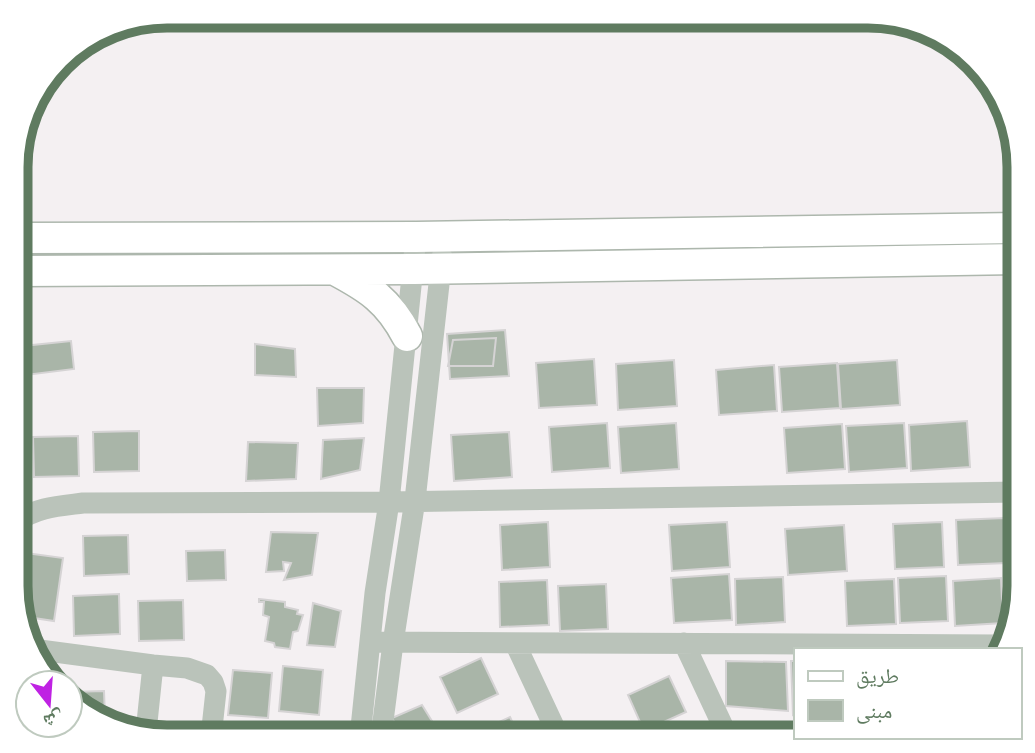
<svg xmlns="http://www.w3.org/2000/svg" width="1035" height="753" font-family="'Work Sans','Noto Naskh Arabic',sans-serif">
<rect width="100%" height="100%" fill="#f4f0f2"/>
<path fill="#a9b5a8" stroke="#d5d3d4" stroke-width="2" d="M505,330L509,376L450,379L447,334Z
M496,338L493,366H448L453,340Z
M71,341L74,369L26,375L23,346Z
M255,344L295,349L296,377L255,375Z
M594,359L597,405L539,408L536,363Z
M674,360L677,406L618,410L616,364Z
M897,360L900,405L841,409L838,364Z
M837,363L840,408L782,412L779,367Z
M774,365L777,411L719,415L716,370Z
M317,388H364L363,423L318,426Z
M967,421L970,467L911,471L909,425Z
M607,423L610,468L552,472L549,427Z
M676,423L679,469L621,473L618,427Z
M904,423L907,468L849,472L846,426Z
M842,424L845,469L787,473L784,428Z
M139,431V471L94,472L93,432Z
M509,432L512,477L454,481L451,435Z
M78,436L79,476L34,477L33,437Z
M364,438L360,470L321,479L323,440Z
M248,442L298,443L296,479L246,481Z
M1005,518L1007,563L958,565L956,520Z
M548,522L550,567L502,570L500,525Z
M727,522L730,567L672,571L669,525Z
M942,522L944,567L895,569L893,524Z
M844,525L847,571L788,575L785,529Z
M271,532L318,533L312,575L284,580L291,563L283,562L284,571L266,572Z
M128,535L129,574L84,576L83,536Z
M225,550L226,580L187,581L186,551Z
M26,553L63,558L54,621L21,616L17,606Z
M729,574L732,620L674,623L671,578Z
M946,576L948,621L900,623L898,578Z
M783,577L785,622L736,625L735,579Z
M1001,578L1003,623L955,626L953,581Z
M894,579L896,624L847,626L845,581Z
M547,580L549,625L500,627L499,582Z
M606,584L608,629L560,631L558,586Z
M119,594L120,634L74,636L73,596Z
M259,599L285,602V607L298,610L297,614L303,615L298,631L293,632L290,649L275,647L274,643L265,641L269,617L263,615L264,602H259Z
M183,600L184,640L139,641L138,601Z
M313,603L341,611L335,647L307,645Z
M481,658L498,694L457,713L440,677Z
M726,661L786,662L788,711L726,706Z
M791,661H795V714L793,715Z
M283,666L323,670L319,715L279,711Z
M233,670L272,673L268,718L228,715Z
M669,676L686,712L644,731L628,695Z
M104,691L105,717L75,706L70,700V692Z
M422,705L440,734L432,737H402L392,718Z
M510,717L519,737H469L468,736Z
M612,722L619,737H579Z
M224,724L264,728L263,737H223Z"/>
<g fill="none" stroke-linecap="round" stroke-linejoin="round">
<defs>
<path id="secondary" d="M17,238L416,237L1019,228
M335,270C369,288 389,301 407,336
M17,271L414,269L1019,259"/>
</defs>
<use href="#secondary" stroke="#adb7ad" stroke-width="33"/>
<path stroke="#bac3ba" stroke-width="21" d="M17,522C36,507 60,506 83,503L389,502L1019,492
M371,642L1000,645
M515,643L559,737
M684,643L728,737
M32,649L153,665L187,668L207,675L213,682L216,691L211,737
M146,732L153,665
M360,737L375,593L389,502L416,237
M381,737L393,643L415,500L442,257"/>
<use href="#secondary" stroke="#fff" stroke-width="30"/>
</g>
<path d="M0 0H1035V753H0ZM167 28H868A139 139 0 0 1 1007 167V586A139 139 0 0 1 868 725H167A139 139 0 0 1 28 586V167A139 139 0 0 1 167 28Z" fill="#fff" fill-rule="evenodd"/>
<path fill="none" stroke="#5f7b60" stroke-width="9" d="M167 28H868A139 139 0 0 1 1007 167V586A139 139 0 0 1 868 725H167A139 139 0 0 1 28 586V167A139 139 0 0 1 167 28Z"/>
<rect x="794" y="648" width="228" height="91" fill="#ffffff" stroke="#bfcabf" stroke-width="2"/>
<rect x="808" y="671" width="35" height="10" fill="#ffffff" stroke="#bfcabf" stroke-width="2"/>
<text x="856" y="683" font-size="21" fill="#5f7b60">طريق</text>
<rect x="808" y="700" width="35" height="21" fill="#a9b5a8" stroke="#bfcabf" stroke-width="2"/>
<text x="856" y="718" font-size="21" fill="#5f7b60">مبنى</text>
<g transform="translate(49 704) rotate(163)"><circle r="33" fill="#ffffff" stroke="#bfcabf" stroke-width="2"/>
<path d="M0-5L12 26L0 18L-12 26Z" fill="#bf22e3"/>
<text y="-10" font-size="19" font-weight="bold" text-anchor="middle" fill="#5f7b60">ش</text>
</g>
</svg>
